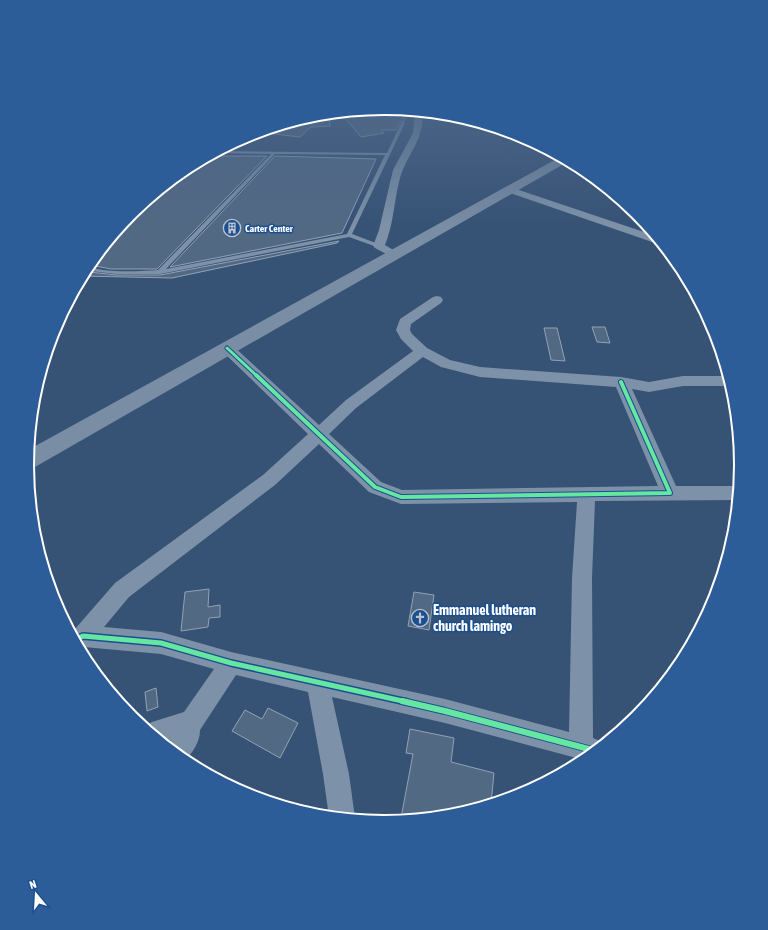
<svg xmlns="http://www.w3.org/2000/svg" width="768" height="930" font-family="'Asap Condensed',sans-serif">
<rect width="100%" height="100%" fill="#365274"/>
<path fill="#526984" stroke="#92a2b6" d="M369,109H394V114H404L405,121L400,122L396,130H381L384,133L361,137L340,112Z
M329,113L330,126L311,127L300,137L257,132L315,115Z
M208,156H267L157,269H111L95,266L90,264L121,225H126L202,163V159Z
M275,156L376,159L342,233L170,267Z
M339,241L337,243L172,278L82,276L86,270L90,272L116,275H160Z
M592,327H605L610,343L597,342Z
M544,328H557L565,361L551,360Z
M209,589L208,607L220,605V617L209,618L208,627L181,631L185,592Z
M414,592L434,595L429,630L408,626Z
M156,688L158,707L147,711L145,692Z
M268,708L298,723L280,758L232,731L245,710L262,719Z
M410,729L454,738L451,762L494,773L491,804L453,815L407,820L401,818L413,754L406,753Z"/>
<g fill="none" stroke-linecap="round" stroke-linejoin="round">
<path fill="#7d92a8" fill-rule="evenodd" d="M403,122L405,123L352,234L381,245V247H377L349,237L160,274H116L90,271L86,268L89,265C98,274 144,271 158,270L271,154L214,153L218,151L387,153L401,123ZM275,154L385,155L347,234L166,269Z
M201,160V162L125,224H122L129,215L191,165Z"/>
<path fill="#7d92a8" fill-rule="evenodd" d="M415,111L423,112C423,143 408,152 400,178C394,200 394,223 385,245L400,254L398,256H390L375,248L373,246L379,230L393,170L413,133Z
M510,187L656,236L662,244L655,243L507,192L505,190L507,188Z
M437,296L441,297L443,300L441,303L411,324L410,330L412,334L427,348L450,360L480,367L621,377L649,382L683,376H728L731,386H683L649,392L632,389L676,486H738V500L595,501L592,578L593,738L605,743L584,760L445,723L332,697L349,774L355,818L329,817L323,774L308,692L236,675L200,730C200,743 192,752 185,762L167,746L171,740L162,743L143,727L152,722L184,712L214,669L161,654L84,647L79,649L70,631L75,629L115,583L263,475L308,434L222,351L220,348L222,345L227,344L232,345L319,425L346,400L413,351L401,339L396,330L400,319L433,297ZM423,357L441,367L480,377L616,387L658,486L402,490L381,482L329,434L356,408ZM319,444L369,492L401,504L577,502L572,578L569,732L445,699L231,652L161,632L104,627L129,597L275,485Z"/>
<path fill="#798da4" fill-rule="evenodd" d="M560,157L569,161L35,467L27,469L28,450Z"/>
<defs>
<path id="cycleway-far3" d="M227,348L257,376"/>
<path id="cycleway-far2" d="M256,375L375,487L401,497L670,493L621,382"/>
<path id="cycleway-far1" d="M75,640L83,636L161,643L231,663L407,702"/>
<path id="cycleway" d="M402,701L445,711L596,751"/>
</defs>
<use href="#cycleway-far3" stroke="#1b4f8f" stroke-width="5"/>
<use href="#cycleway-far2" stroke="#1b4f8f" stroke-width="6"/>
<use href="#cycleway-far1" stroke="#1b4f8f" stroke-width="8"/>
<use href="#cycleway" stroke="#1b4f8f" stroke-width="8"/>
<use href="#cycleway-far3" stroke="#66e7a1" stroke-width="3"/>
<use href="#cycleway-far2" stroke="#66e7a1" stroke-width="4"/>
<use href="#cycleway-far1" stroke="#66e7a1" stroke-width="5"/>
<use href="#cycleway" stroke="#66e7a1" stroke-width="6"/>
</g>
<linearGradient id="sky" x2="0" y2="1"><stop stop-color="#1e2d40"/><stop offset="0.42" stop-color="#4c6688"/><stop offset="1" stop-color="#4c6688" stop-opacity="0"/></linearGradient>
<rect width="768" height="226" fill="url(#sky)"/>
<defs>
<symbol id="building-ring" viewBox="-11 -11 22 22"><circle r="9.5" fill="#1b4f8f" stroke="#b9c2ce" stroke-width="1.5"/><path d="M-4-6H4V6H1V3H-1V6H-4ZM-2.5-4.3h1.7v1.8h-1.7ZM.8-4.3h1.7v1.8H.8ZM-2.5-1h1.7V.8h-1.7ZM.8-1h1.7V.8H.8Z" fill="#b9c2ce"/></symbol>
<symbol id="church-ring" viewBox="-11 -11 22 22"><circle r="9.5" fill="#1b4f8f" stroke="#b9c2ce" stroke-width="1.5"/><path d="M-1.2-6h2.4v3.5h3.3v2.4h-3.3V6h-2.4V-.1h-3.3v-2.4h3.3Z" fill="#b9c2ce"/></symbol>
</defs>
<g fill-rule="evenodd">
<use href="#building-ring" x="222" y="218" width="20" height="20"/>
<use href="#church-ring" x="410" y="608" width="20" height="20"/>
</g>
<g text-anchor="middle" stroke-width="3" stroke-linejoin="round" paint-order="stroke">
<g font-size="10" font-weight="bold" fill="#fff" stroke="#1b4f8f" text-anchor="start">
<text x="245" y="232">Carter Center</text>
</g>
<g font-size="14" font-weight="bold" fill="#fff" stroke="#1b4f8f" text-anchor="start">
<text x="433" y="615">Emmanuel lutheran<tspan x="433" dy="16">church lamingo</tspan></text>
</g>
</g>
<path d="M0 0H768V930H0ZM34 465a350 350 0 1 1 700 0a350 350 0 1 1-700 0Z" fill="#2d5d98" fill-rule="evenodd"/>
<path fill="none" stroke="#fff" stroke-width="2" d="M34 465a350 350 0 1 1 700 0a350 350 0 1 1-700 0Z"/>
<g transform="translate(36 894) rotate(342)" stroke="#1b4f8f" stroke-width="3" paint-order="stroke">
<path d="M0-3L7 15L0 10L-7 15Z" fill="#ffffff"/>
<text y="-6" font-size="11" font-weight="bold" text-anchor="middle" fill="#ffffff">N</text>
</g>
</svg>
